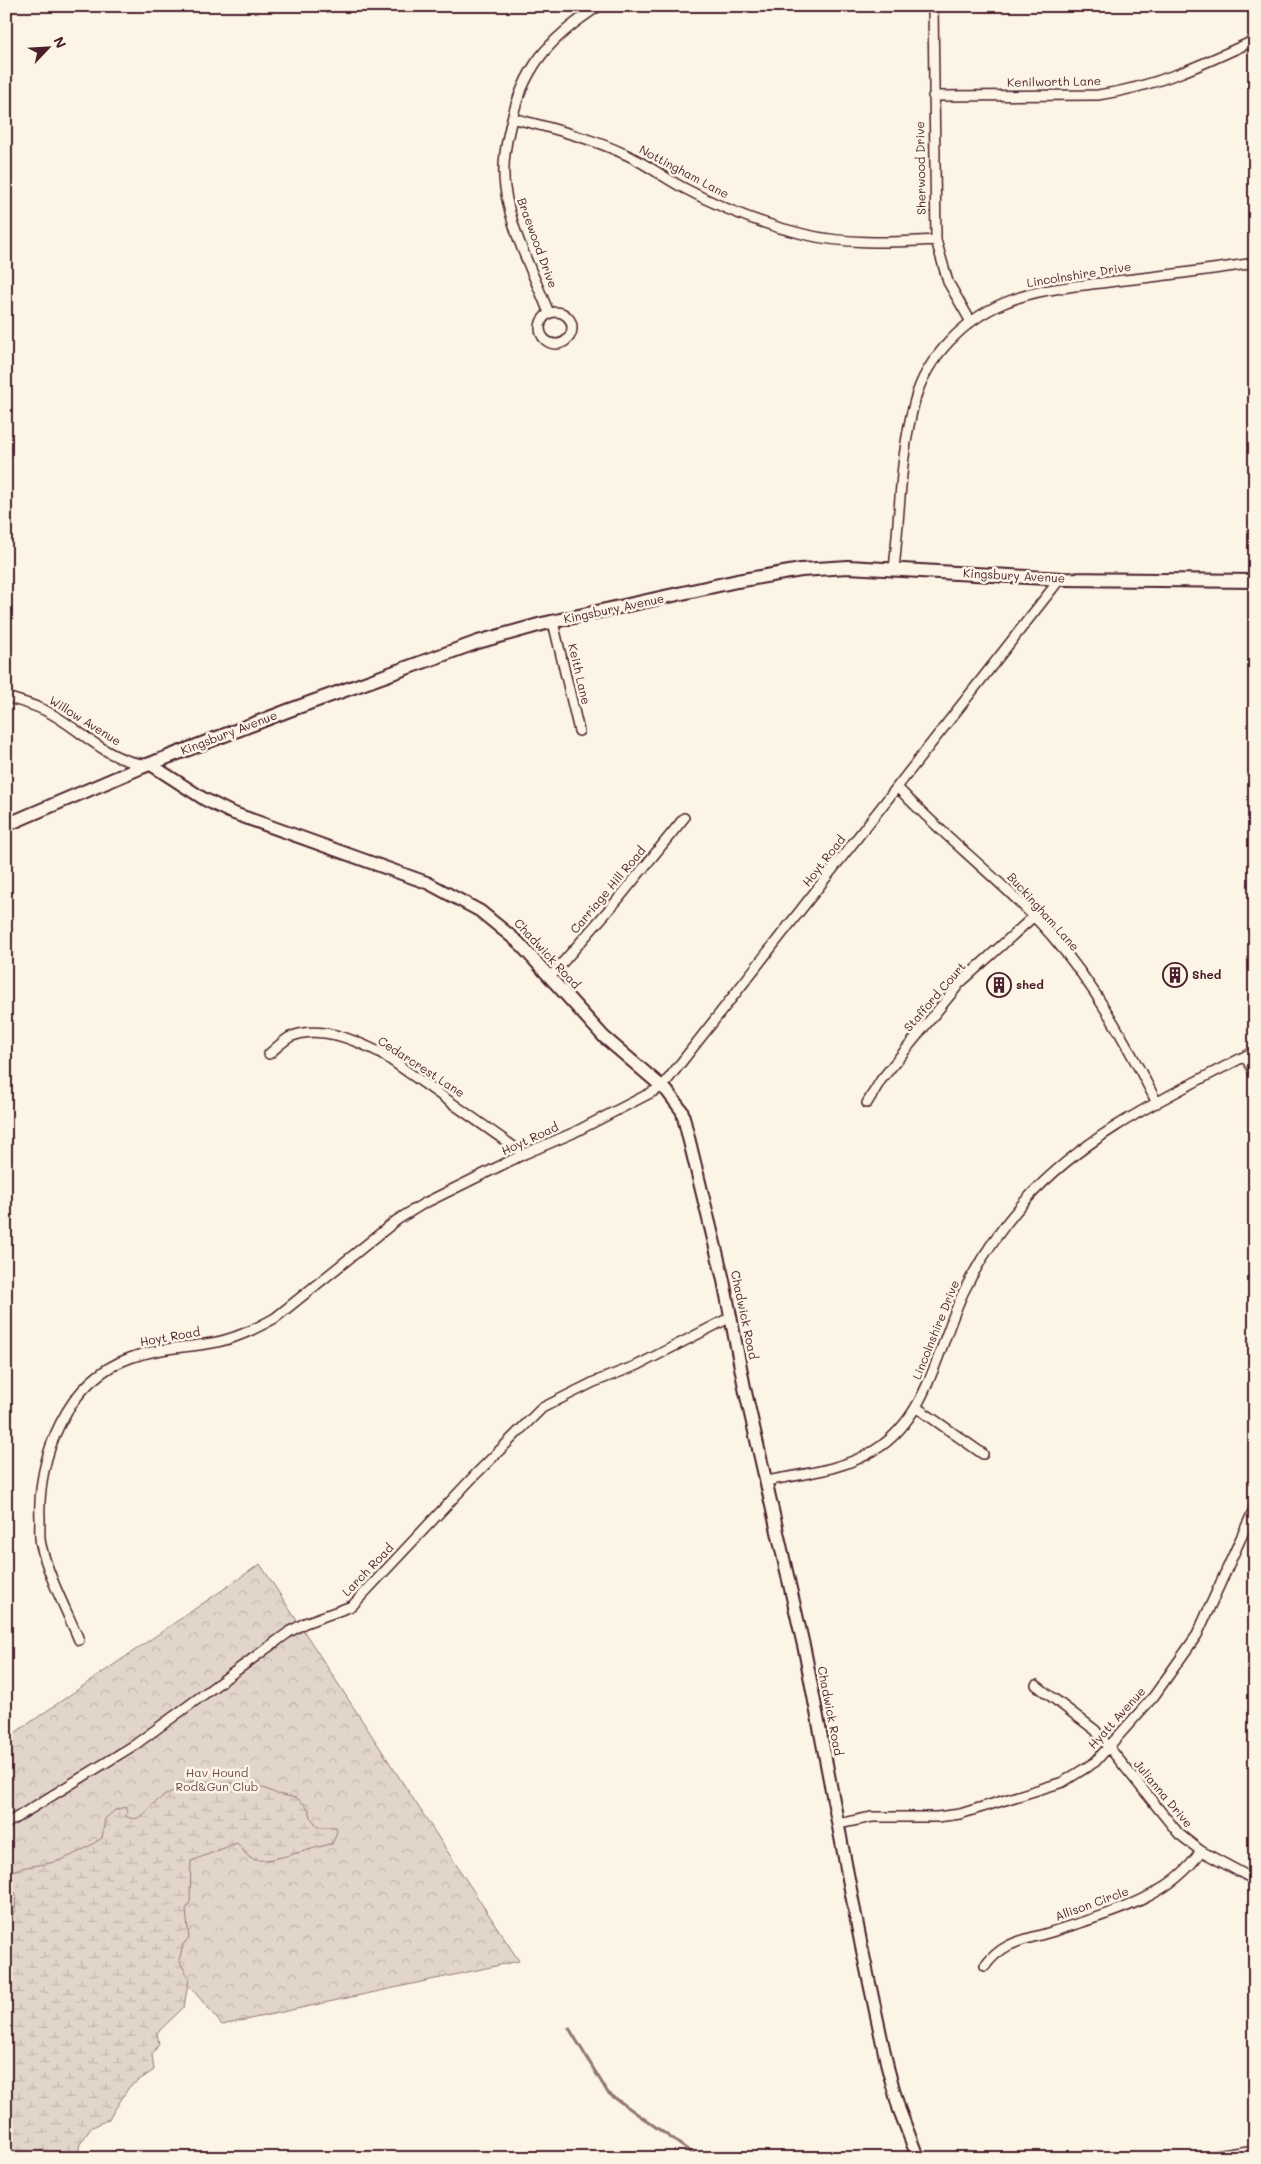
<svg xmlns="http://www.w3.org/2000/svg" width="1261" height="2164" font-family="Mali,sans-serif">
<defs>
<pattern id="forest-crowns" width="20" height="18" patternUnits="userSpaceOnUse" patternTransform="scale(1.25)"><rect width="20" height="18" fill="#e2d5ca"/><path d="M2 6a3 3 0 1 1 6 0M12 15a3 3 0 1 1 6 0" fill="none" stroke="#c3b6ae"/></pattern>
<pattern id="wetland-marsh" width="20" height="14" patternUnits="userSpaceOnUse" patternTransform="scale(1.25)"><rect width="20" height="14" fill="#e2d5ca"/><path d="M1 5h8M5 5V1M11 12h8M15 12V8" fill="none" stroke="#c3b6ae"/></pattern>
<pattern id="water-rules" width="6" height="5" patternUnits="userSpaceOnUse" patternTransform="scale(1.25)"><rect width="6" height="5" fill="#c0aca5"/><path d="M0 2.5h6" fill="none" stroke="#9e8b87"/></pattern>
</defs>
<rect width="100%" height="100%" fill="#fcf5e5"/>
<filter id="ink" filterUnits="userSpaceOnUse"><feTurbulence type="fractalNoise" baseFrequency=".02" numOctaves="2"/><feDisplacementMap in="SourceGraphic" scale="10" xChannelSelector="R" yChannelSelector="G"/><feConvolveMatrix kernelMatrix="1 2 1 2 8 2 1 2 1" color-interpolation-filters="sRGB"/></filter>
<g filter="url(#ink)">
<path fill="url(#forest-crowns)" stroke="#967a7a" d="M260,1564L519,1961L222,2025L84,1859L6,1971V1739Z"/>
<path fill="url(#wetland-marsh)" stroke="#967a7a" d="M192,1781L257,1785L277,1794L297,1798L308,1808L312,1819L318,1827H336L337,1832L332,1844C315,1846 263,1867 250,1858C245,1854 241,1847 237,1843L191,1861L190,1902L186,1910L189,1939L184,1943L179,1960L189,1978L184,2007L157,2033L159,2044L152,2055L154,2070L129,2087L109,2119L91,2128L80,2144L77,2158H31L22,2156L6,2146V1923L15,1911L16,1894C9,1887 8,1880 12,1871C25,1866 37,1866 50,1863C68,1859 87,1848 102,1838L105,1819L115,1810L126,1807L128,1812L125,1816C142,1825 147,1808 157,1801C168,1793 180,1787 192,1781Z"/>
<path fill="url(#water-rules)" stroke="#917474" d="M6,2146L22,2156L31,2158H6Z"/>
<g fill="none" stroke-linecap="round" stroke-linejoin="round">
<path stroke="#917474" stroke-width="3" d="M569,2028L608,2093L699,2158"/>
<defs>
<path id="minor" d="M933,6L936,240L948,282L971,322
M933,96L1098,95C1155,87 1204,64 1255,40
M512,118C551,128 591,138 627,155C646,164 662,176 680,186C719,207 760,224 803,234C847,245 892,242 936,240
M540 328a16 16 0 1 1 32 0a16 16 0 1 1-32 0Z
M549,313C533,273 511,231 505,188C502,168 505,147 510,127C523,68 548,39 599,6
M894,569C900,514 900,453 915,400C926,358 965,319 1004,303C1039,288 1079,286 1116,281C1162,276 1208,270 1255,263
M553,622L579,731
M6,697C22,702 36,705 50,713C82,730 108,762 146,764
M897,787C946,839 1004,882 1051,935C1095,985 1127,1044 1157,1103
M550,977L620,897L684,818
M269,1054C275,1049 283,1041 290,1037C319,1024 355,1040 381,1053L524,1154
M1245,1056L1255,1074
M867,1103L881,1080L960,983L1033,917
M916,1407L983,1454
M766,1481C803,1474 843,1470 875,1450C929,1417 938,1345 964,1291C980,1259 1001,1228 1025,1201C1088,1131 1173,1094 1255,1051
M79,1640C66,1609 49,1578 41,1545C39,1537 40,1527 40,1519C37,1457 67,1380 130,1358C157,1348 184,1348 212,1343C235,1339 255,1329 275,1318L397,1220L423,1204L524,1154L573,1133L662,1087L1060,579
M1036,1685L1095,1730L1179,1834L1201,1851L1255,1880
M6,1824L136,1744L289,1632L305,1623L352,1606L476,1474L542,1408L594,1382L638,1365L731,1317
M838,1824L872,1817H937L960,1814L1063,1782L1095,1762L1154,1696L1197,1635L1255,1507
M985,1966C1004,1941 1022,1941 1051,1932C1103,1915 1169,1900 1201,1851
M1202,2158L1255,2150"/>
<path id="tertiary" d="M150,764L204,799L230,812L428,883L480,911L518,942L604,1037L667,1091L682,1111L723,1278L745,1390L805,1652L861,1944L888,2069L899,2109L918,2158"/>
<path id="secondary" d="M6,825L142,767L287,711L478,642L542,624L737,581L801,570L848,567L1063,579L1255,581"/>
</defs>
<use href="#minor" stroke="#4a1f2b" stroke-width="12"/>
<use href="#tertiary" stroke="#4a1f2b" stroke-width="15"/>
<use href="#secondary" stroke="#4a1f2b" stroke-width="16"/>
<use href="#minor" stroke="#fcf5e5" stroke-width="9"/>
<use href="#tertiary" stroke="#fcf5e5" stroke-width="11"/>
<use href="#secondary" stroke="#fcf5e5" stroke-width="12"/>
</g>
</g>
<defs>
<symbol id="building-ring" viewBox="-11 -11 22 22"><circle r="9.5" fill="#fcf5e5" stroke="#4a1f2b" stroke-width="1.5"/><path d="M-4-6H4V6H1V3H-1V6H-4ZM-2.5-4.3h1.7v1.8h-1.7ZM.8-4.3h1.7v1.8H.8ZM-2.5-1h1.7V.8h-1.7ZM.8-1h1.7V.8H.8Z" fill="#4a1f2b"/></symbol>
</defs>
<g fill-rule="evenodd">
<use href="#building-ring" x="1161" y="961" width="28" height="28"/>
<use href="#building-ring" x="985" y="971" width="28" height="28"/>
</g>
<g text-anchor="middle" stroke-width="5" stroke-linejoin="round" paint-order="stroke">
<g font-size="12" fill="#4a1f2b" stroke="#fcf5e5">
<text transform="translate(1054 82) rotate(-1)" y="4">Kenilworth Lane</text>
<text transform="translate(921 168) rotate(-91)" y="4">Sherwood Drive</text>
<text transform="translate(684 172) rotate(28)" y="4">Nottingham Lane</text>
<text transform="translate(537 243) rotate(70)" y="4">Braewood Drive</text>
<text transform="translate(1079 275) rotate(-9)" y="4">Lincolnshire Drive</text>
<text transform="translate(1014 576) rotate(3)" y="4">Kingsbury Avenue</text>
<text transform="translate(614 609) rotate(-12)" y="4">Kingsbury Avenue</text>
<text transform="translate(579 674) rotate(77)" y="4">Keith Lane</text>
<text transform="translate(85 721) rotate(32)" y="4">Willow Avenue</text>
<text transform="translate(229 733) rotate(-21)" y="4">Kingsbury Avenue</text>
<text transform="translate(824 861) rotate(-52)" y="4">Hoyt Road</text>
<text transform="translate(608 890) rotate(-50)" y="4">Carriage Hill Road</text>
<text transform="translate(1043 912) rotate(48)" y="4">Buckingham Lane</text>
<text transform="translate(547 954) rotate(47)" y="4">Chadwick Road</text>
<text transform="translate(935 997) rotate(-49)" y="4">Stafford Court</text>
<text transform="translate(421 1067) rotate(33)" y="4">Cedarcrest Lane</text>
<text transform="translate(530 1139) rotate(-25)" y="4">Hoyt Road</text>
<text transform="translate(744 1315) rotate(78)" y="4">Chadwick Road</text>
<text transform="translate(936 1330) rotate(-68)" y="4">Lincolnshire Drive</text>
<text transform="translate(170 1337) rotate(-10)" y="4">Hoyt Road</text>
<text transform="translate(368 1570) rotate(-46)" y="4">Larch Road</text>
<text transform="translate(830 1711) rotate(79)" y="4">Chadwick Road</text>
<text transform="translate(1117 1718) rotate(-48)" y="4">Hyatt Avenue</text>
<text transform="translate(1163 1794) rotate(50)" y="4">Julianna Drive</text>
<text transform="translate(1092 1904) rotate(-20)" y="4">Allison Circle</text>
</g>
<g font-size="12" font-weight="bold" fill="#4a1f2b" stroke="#fcf5e5" text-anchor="start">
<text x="1192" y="979">Shed</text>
<text x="1016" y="989">shed</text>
</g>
<g font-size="12" fill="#704c53" stroke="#fcf5e5">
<text x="217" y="1777">Hav Hound<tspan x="217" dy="14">Rod&amp;Gun Club</tspan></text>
</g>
</g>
<rect width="1261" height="2164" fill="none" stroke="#fcf5e5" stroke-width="25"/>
<rect x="12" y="12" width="1236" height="2139" fill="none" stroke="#4a1f2b" stroke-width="2" filter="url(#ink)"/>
<g transform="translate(48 48) rotate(65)" stroke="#fcf5e5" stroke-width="4" paint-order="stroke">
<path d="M0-4L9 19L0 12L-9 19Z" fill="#4a1f2b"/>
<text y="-8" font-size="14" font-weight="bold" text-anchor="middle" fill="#4a1f2b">N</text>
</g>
</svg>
